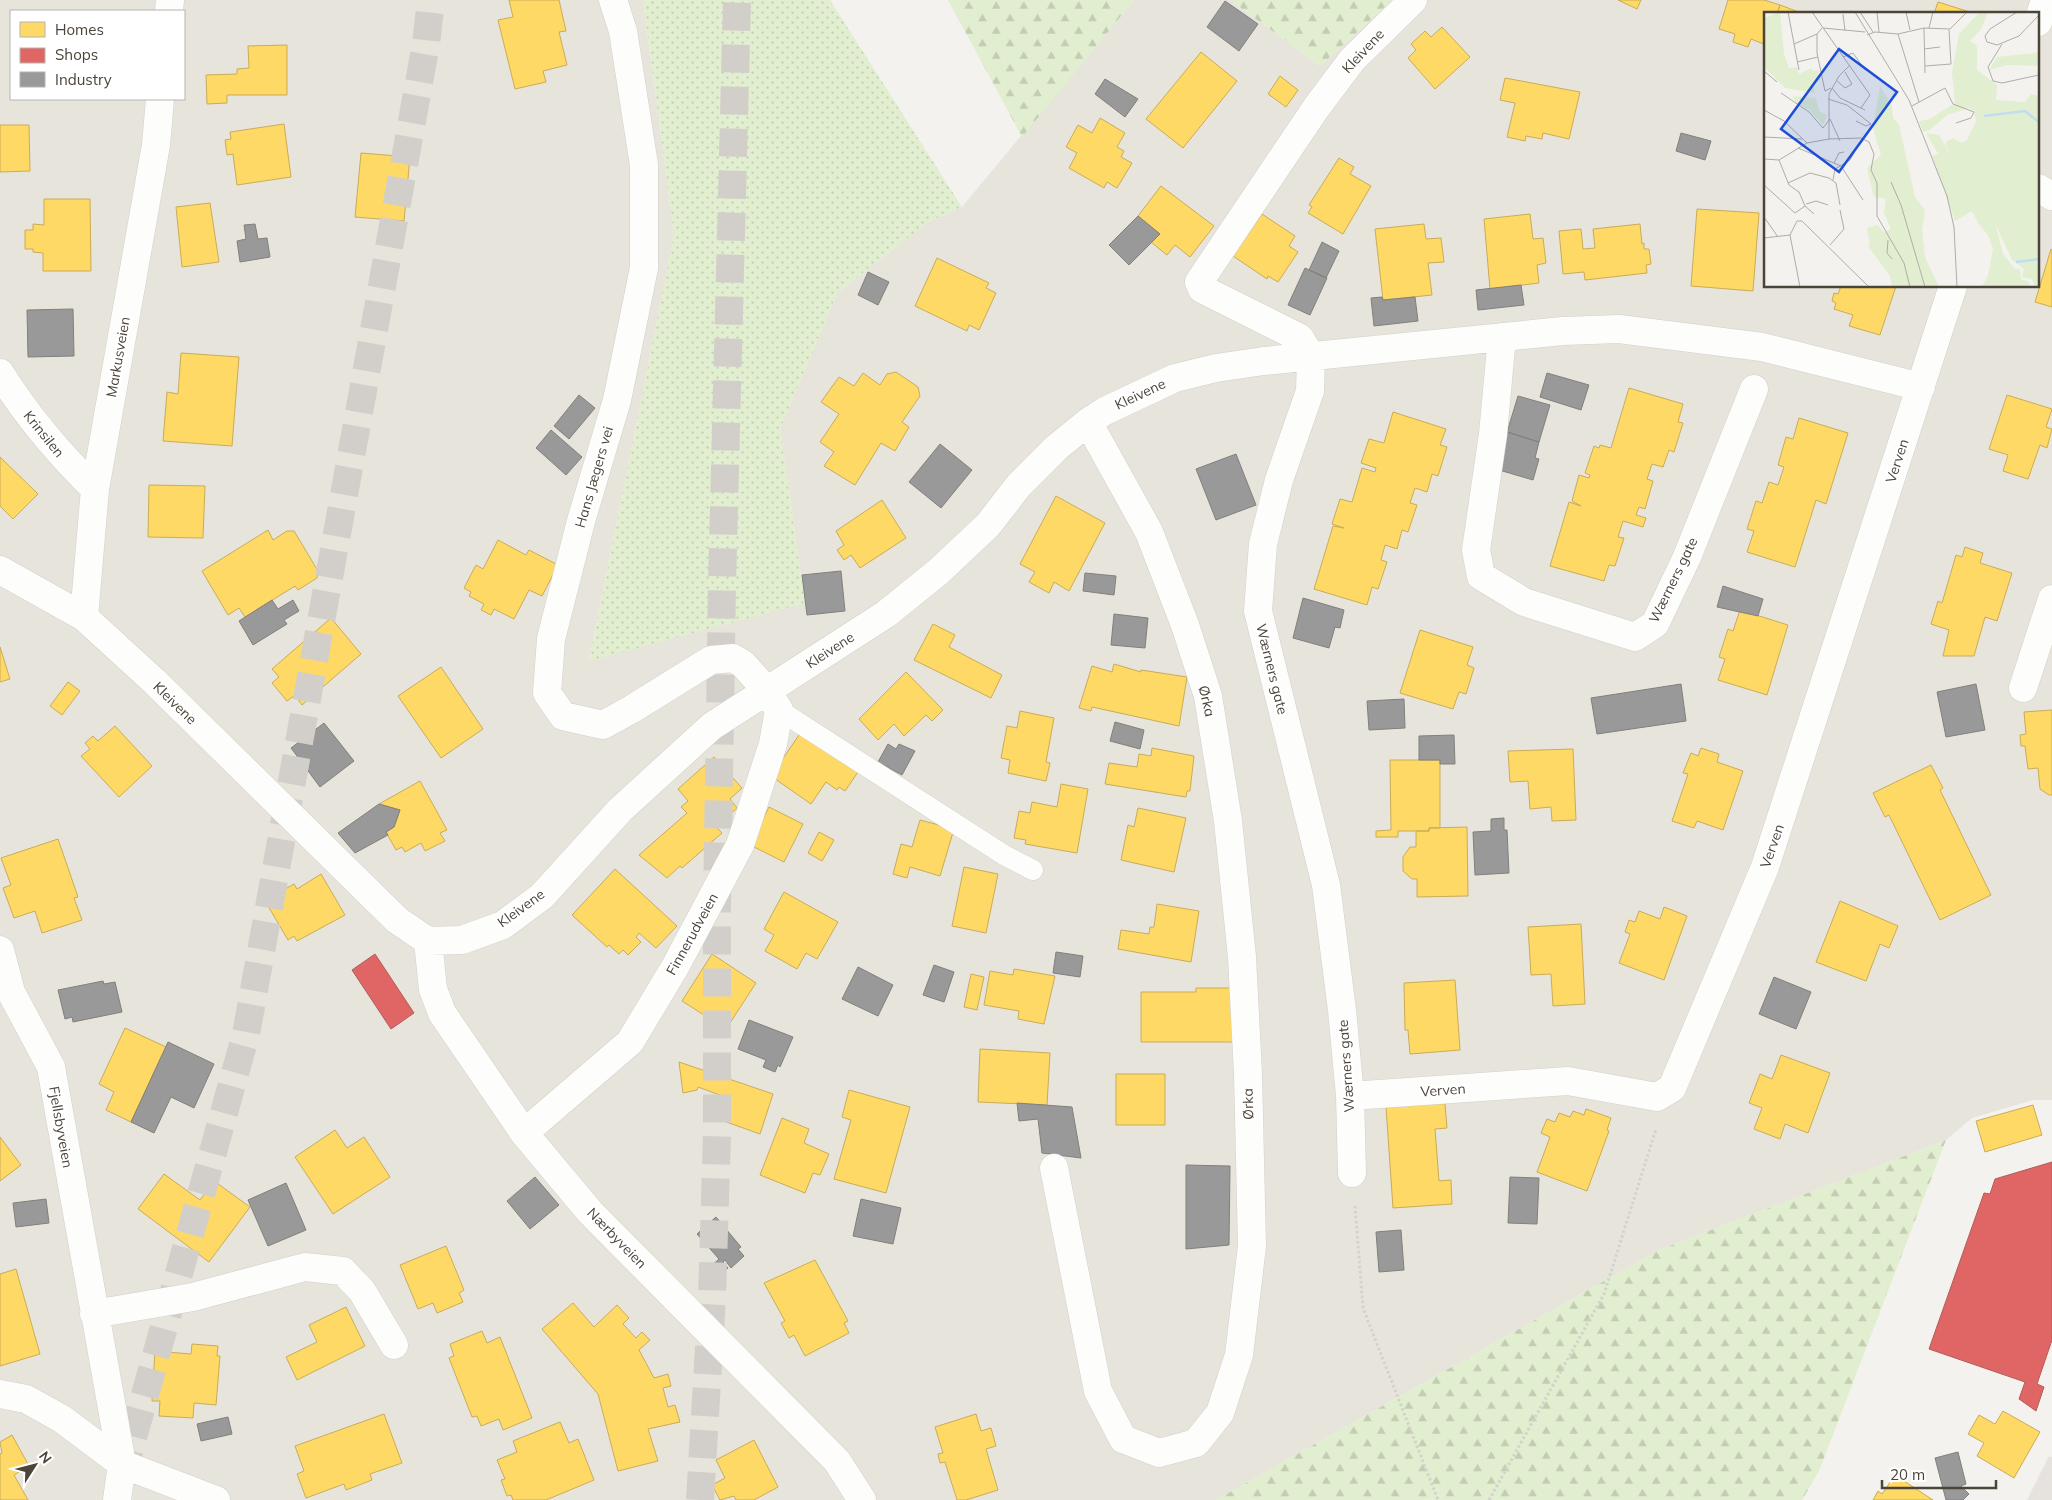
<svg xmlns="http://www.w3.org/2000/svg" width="2052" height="1500" font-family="Mulish,sans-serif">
<defs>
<pattern id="forest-firs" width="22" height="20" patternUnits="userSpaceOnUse" patternTransform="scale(1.25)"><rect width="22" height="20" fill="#e1eecf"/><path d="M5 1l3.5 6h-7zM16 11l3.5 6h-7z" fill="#c3cdb2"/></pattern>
<pattern id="park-dots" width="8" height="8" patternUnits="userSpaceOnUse" patternTransform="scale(1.25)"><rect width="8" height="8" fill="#e1eecf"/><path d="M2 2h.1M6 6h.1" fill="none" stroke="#c3cdb2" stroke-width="1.8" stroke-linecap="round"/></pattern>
</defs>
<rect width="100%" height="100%" fill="#f4f2ee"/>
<path fill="#e7e4dc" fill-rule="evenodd" d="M0,0H643L674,235L589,660L805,603L780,429L837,293L928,222L962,207L1134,0H1230L1320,66L1392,0H2052V1100H2033L1972,1118L1946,1140L1659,1250L1216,1500H0ZM11,11H184V99H11ZM1766,14H2038V286H1766Z"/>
<path fill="url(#forest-firs)" d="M948,0H1134L1022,137Z
M1230,0H1392L1320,66Z
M1946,1140L1819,1471L1802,1500H1216L1659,1250Z"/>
<path fill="url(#park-dots)" d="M643,0H830L962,207L928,222L837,293L780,429L805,603L589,661L674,235Z"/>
<path fill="#e6e3df" d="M2049,1456L2052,1457V1500H2027Z"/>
<path fill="#ffd966" stroke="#c9ac58" d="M509,0H559L566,31L559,32L567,65L543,71L546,82L515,89L498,20L513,17Z
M1618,0H1641L1637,9Z
M1728,0H1764L1780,5L1777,14H1766V45L1751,39L1748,47L1733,42L1735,34L1719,29Z
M1938,2L1976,14H1934Z
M1780,5L1804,14H1777Z
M1442,27L1470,57L1435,89L1408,58L1416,50L1411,44L1425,31L1431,37Z
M287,45V95H227V103L207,104L206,75L237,74V69L249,68L248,46Z
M1201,52L1237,81L1183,148L1146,119Z
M1280,76L1298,90L1286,107L1268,94Z
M1505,78L1580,92L1569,139L1543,133L1542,139L1526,136L1525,141L1507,137L1515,103L1500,100Z
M1100,118L1125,133L1117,147L1124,151L1121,157L1132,163L1117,188L1107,182L1104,188L1069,168L1077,153L1066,147L1078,125L1092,133Z
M284,124L291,177L237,185L233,154L227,155L225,140L231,139L230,132Z
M0,125H29L30,171L0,172Z
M361,153L410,157L404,221L355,217Z
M1339,158L1354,167L1350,174L1371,186L1343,234L1308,213L1312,207L1309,205Z
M1161,186L1214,226L1190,257L1175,245L1167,255L1151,242L1160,234L1138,216Z
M44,199H90L91,271H43V253L33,252V249H25V230H33V224L44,225Z
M210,203L219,262L182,267L176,207Z
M1697,209L1759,213L1753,291L1691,286Z
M1262,214L1295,236L1289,246L1298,252L1278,282L1268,276L1267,279L1233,256Z
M1530,214L1533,239L1543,238L1546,263L1537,265L1539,283L1490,289L1484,219Z
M1424,224L1426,239L1441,238L1444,262L1428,263L1432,295L1383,300L1375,229Z
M1640,224L1642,244L1644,243V249H1649L1651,264L1646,265L1647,273L1585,280L1584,272L1563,274L1559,231L1581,229L1583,249L1595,248L1593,229Z
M2051,249L2052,250V307L2035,302Z
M937,258L989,283L986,288L996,293L979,330L969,325L967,331L915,306Z
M1841,286H1896L1880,335L1849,326L1853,315L1834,309L1836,303L1832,301L1834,293L1838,294Z
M181,353L239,357L232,446L163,441L167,392L178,394Z
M896,372L918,387L920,396L902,422L909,427L895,451L881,443L855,485L824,466L834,452L820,442L839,414L821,402L839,377L854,386L863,373L880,385L887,374Z
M1629,388L1683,404L1678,422L1683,423L1674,452L1669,450L1663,467L1652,464L1647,479L1653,481L1645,509L1639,507L1636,515L1646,518L1643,527L1623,521L1618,537L1624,538L1615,566L1609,565L1604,581L1550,566L1569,502L1581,506L1572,501L1579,475L1589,478L1590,475L1585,473L1594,446L1599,448L1600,445L1611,448Z
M2007,395L2052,409L2046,427L2052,429L2047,448L2040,445L2028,479L2003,471L2008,455L1989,449Z
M1393,412L1446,429L1440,445L1447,447L1438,476L1432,474L1427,492L1415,488L1410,503L1417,505L1408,532L1402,530L1397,549L1385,545L1381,560L1387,562L1378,589L1372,587L1367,605L1314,589L1333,526L1344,528L1332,524L1340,499L1352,502L1362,468L1375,472L1376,468L1361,463L1369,439L1384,443Z
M1799,418L1848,433L1826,504L1816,500L1795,567L1747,552L1754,531L1747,529L1756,501L1762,503L1769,482L1778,485L1784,467L1778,465L1786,437L1793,439Z
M0,457L38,494L13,519L0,506Z
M149,485L205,486L203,538L148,537Z
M1056,496L1105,523L1069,591L1054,582L1049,593L1029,582L1035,572L1020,564Z
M882,500L906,538L860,568L851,555L844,560L837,550L844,545L836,531Z
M268,530L273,540L287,531H294L318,571L317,578L298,590L295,586L245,617L239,608L228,615L202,571Z
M498,540L526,555L529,550L558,565L542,596L529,590L514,619L494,609L491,615L481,610L484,604L469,596L471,592L464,588L476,565L483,569Z
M1965,547L1983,553L1980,563L2012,573L1997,621L1985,617L1974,656H1943L1949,630L1931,624L1938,601L1942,603L1956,555L1962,557Z
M1740,610L1788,625L1767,695L1718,680L1725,659L1719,657L1728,629L1733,631Z
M331,618L361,654L302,705L295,695L287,701L272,683L279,677L272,669Z
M933,624L955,635L949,647L1002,675L991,698L914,660Z
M1420,630L1473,647L1467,665L1474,668L1466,694L1459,692L1453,709L1400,693Z
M0,647L10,679L0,682Z
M1114,664L1141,672V670L1187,677L1179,726L1092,707L1091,711L1079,708L1092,666L1112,672Z
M441,667L483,729L441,758L398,696Z
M906,672L943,710L932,721L926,715L904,736L894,724L878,740L859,719Z
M68,682L80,691L62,715L50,706Z
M2052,710V795H2049L2040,789L2038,768L2028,769L2025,746H2021L2020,735L2026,734L2024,712Z
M1020,711L1054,718L1046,762L1050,763L1046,781L1008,773L1010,760L1001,758L1007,726L1017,728Z
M115,726L152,766L119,797L81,756L90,749L85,743L93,736L98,741Z
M801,732L858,772L845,791L839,787L837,790L826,782L811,804L771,776Z
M1152,748L1194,756L1190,791H1187L1186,797L1105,784L1109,763L1137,767L1139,754L1151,756Z
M1701,748L1719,754L1717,762L1743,771L1723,830L1697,821L1694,828L1672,821L1688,774L1683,773L1691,753L1698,756Z
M1573,749L1576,820L1552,821L1551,807L1530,809L1528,781L1510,782L1508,751Z
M714,757L742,788L730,799L737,808L716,827L722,833L682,868L680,866L667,878L639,855L687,813L681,807L688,801L678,789Z
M1390,760H1440V828H1429V831H1398V837H1376V831L1391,830Z
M1931,765L1943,788L1940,790L1991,895L1940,920L1889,815L1885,817L1873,793Z
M420,781L447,830L440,833L445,841L425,851L421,843L405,852L402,847L396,850L386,832L394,827L400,810L379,804Z
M1061,784L1088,789L1077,853L1025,844L1026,840L1014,838L1019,811L1030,813L1032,802L1057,807Z
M769,807L803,824L784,862L750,845Z
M1138,808L1186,818L1174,872L1121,860L1128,825L1134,827Z
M920,820L954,829L940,876L910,867L907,878L893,874L901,844L912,847Z
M1467,827L1468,896L1417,897V879H1412L1403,871V857L1410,847H1416V831H1429V828Z
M819,832L834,840L822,861L808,853Z
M58,839L78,897L74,898L82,920L42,933L35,911L14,918L3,888L11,885L1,858Z
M964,867L998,874L986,933L952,926Z
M615,869L677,926L656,948L639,933L636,937L641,942L628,955L623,950L619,954L609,945L607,947L572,915Z
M321,874L345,915L297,941L294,936L288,940L268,906L283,897L280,892L294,884L297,889Z
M784,892L838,922L817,959L806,953L797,969L765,951L774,935L764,929Z
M1840,901L1898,926L1889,948L1880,944L1866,981L1816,962Z
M1157,904L1199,911L1191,962L1118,949L1121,930L1149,934L1150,927H1154Z
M1664,907L1687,916L1664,980L1619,963L1630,934L1625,932L1629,920L1635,922L1639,911L1660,919Z
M1581,924L1585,1004L1553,1006L1551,974L1531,975L1528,927Z
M712,954L756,983L726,1029L682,1001Z
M1014,969L1055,976L1044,1024L1018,1019L1019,1011L984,1005L990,971L1013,975Z
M971,974L984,977L977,1010L964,1007Z
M1455,980L1460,1050L1410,1054L1408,1030H1405L1404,983Z
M1196,988H1233L1234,1042H1141V992H1196Z
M125,1028L166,1047L131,1122L106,1110L114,1092L99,1084Z
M980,1049L1050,1053L1047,1105L978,1102Z
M1781,1055L1830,1073L1808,1133L1785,1124L1780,1139L1754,1129L1762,1108L1749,1103L1760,1074L1772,1079Z
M679,1062L773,1094L760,1134L718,1119L725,1097L698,1087L697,1090L683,1093Z
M1116,1074H1165V1125H1116Z
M849,1090L910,1107L886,1193L834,1179L851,1120L842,1117Z
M1433,1103L1445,1104L1447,1128L1435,1129L1439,1181L1451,1180L1452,1204L1393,1208L1386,1107Z
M2033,1105L2042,1135L1985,1152L1976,1121Z
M1586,1109L1611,1118L1607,1130L1609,1131L1587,1191L1537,1172L1550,1137L1541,1133L1547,1119L1555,1122L1559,1113L1570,1117L1573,1111L1584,1115Z
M782,1118L809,1129L804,1143L829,1154L820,1175L813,1173L805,1193L760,1175Z
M335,1130L347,1148L364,1137L390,1177L333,1214L295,1157Z
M0,1137L21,1165L0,1181Z
M164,1174L200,1200L214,1181L250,1207L209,1262L138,1209Z
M446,1246L464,1290L459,1293L463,1302L437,1313L433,1303L418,1309L400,1265Z
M815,1260L848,1321L844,1323L849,1333L805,1356L794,1335L789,1338L781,1323L785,1321L764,1283Z
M16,1269L40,1354L0,1366V1274Z
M573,1303L594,1327L617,1305L629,1318L623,1324L636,1338L642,1332L650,1340L639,1350L654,1378L668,1374L671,1386L663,1388L668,1407L675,1405L680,1422L648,1429L658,1461L618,1471L598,1394L542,1329Z
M346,1307L365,1346L297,1380L286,1357L317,1342L309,1325Z
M482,1331L487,1343L500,1337L532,1418L503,1430L499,1419L481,1426L477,1416L472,1417L449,1358L454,1356L450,1344Z
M192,1344L218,1346L217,1356H220L216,1405L194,1403L193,1418L159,1416L160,1401H152L155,1351L191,1354Z
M2003,1411L2040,1432L2014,1478L1977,1456L1984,1443L1968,1434L1979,1415L1995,1424Z
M384,1414L402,1463L370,1474L372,1480L346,1490L344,1484L306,1498L297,1474L304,1471L295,1446Z
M976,1414L981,1431L991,1428L996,1446L986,1449L998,1490L966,1500H957L945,1462L940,1463L938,1454L943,1453L935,1427Z
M560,1422L569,1443L578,1439L594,1480L546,1500H513L511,1495L507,1496L501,1480L505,1479L497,1460L517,1452L513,1441Z
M12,1435L29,1466L14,1475L28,1500H0V1454L2,1453L0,1442Z
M754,1440L778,1487L754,1500H736L734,1496L720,1500L712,1485L725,1478L716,1460Z
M1895,1475L1933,1500H1873L1878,1491L1882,1494Z"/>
<path fill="#e06666" stroke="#b35c58" d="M375,954L414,1013L391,1029L352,970Z
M2052,1162V1340L2037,1384L2044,1387L2036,1411L2019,1399L2025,1382L1929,1349L1984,1193L1990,1194L1995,1179Z"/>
<path fill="#999" stroke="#82807c" d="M1225,1L1258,24L1239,51L1207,27Z
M1105,79L1138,99L1125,117L1095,94Z
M1681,133L1711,141L1705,160L1676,151Z
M1138,216L1160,234L1129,265L1109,245Z
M255,224L258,239L267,238L270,257L240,262L237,241L246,239L244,225Z
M1322,242L1339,251L1326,278L1309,270Z
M1305,268L1327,278L1310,315L1288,305Z
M868,272L889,282L878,305L858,295Z
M1521,285L1524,305L1478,310L1476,290Z
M1382,297L1383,300L1415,297L1418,321L1374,326L1371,298Z
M73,309L74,356L28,357L27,310Z
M1547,373L1589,385L1581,410L1540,397Z
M579,395L595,408L569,439L554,426Z
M1518,396L1550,405L1539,442L1507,432Z
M551,430L582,457L566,475L536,448Z
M1507,432L1539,442L1535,458L1539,459L1533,480L1499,470Z
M940,444L972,470L941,508L909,482Z
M1236,454L1256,505L1216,520L1196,469Z
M841,571L845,611L807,615L802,575Z
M1085,573L1116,576L1114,595L1083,591Z
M1723,586L1763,599L1758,616L1717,607Z
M1303,598L1344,610L1340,628L1335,627L1329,648L1293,638Z
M272,600L278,609L293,600L299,611L284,620L287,624L253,645L239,621Z
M1114,614L1148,618L1145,648L1111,645Z
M1681,684L1686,721L1597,734L1591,698Z
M1976,684L1985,730L1946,737L1937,692Z
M1404,699L1405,728L1369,730L1367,701Z
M1115,722L1144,730L1140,749L1110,741Z
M324,723L354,761L320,787L291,748Z
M1454,735L1455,764H1440V760H1419V736Z
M888,744L896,749L899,744L915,751L902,775L878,762Z
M379,804L400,810L394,827L386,832L388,835L355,853L338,833Z
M1504,818V830H1507L1509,873L1475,875L1473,832L1491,831V819Z
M1056,952L1083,956L1080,977L1053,973Z
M934,965L954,972L944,1002L923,995Z
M858,967L893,985L878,1016L842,999Z
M1774,977L1811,992L1796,1029L1759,1014Z
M103,981L104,984L115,982L122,1012L73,1022L72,1017L65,1019L58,990Z
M749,1020L793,1037L780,1067L778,1065L775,1072L763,1067L766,1060L738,1049Z
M168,1042L214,1064L194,1108L171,1097L154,1133L131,1122Z
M1017,1103L1072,1107L1081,1158L1042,1153L1038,1119L1019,1121Z
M1186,1165L1230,1166L1229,1245L1186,1249Z
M535,1177L559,1205L530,1229L507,1201Z
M1510,1177L1539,1178L1537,1224L1508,1223Z
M286,1183L306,1230L268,1246L248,1200Z
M46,1199L49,1223L16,1227L13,1203Z
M861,1199L901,1208L893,1244L853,1236Z
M716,1217L741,1247L738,1249L744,1256L731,1268L725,1260L723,1262L728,1268L717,1277L709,1268L719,1259L697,1234Z
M1401,1230L1404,1270L1379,1272L1376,1232Z
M228,1417L232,1434L201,1441L197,1424Z
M1958,1452L1966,1484L1961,1486L1969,1494L1963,1500H1946L1935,1458Z"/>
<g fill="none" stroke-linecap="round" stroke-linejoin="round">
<path stroke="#d2cfca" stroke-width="28" stroke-dasharray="28 14" stroke-linecap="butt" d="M122,1477L246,1034L426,44L431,0
M700,1500L712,1297L717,1134V906L722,584L737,0"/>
<defs>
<path id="service" d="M779,710L1004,855L1033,870"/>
<path id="minor" d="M169,11L170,0
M2038,22L2045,0
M2038,188L2052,196
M1502,337L1493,434L1476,550L1481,576L1524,602L1635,637L1655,624L1687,557L1754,389
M1311,357L1310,391L1279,480L1263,544L1258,611L1326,885L1342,1010L1350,1096L1352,1173
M1311,357L1300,338L1202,289L1199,282L1316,108L1352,60L1413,0
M0,373C27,416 59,454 95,489
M0,570L84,617L155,682L397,920L428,941L462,940L503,925L542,896L620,810L712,726L886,614L938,572L988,525L1019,485L1056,448L1088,422L1105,411L1175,378L1216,368L1264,361L1563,331L1619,329L1762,347L1921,387
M84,617L95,489L156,145L160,99
M2023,688L2052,599
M428,941L433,989L442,1013L524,1133L590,1212L837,1461L862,1500
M0,950L11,992L51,1067L122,1464L117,1500
M1350,1096L1568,1081L1657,1097L1672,1088L1765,867L1953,286
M524,1133L630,1042L675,967L740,845L773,744L779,710L767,691L743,664L733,658L711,660L632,709L603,725L563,716L547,693L551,639L581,521L617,400L644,268V165L623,31L613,0
M1054,1168L1098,1391L1123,1439L1159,1453L1196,1443L1220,1413L1239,1355L1252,1246L1248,1074L1242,957L1228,821L1208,696L1185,625L1149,532L1088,422
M94,1314L193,1297L305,1267L343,1271L362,1291L394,1345
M0,1394L26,1399L62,1419L122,1464L216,1500"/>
</defs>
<use href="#service" stroke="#d2d0cb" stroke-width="21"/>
<use href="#minor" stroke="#d2d0cb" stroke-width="29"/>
<path stroke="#d3d2cc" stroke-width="3" stroke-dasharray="2.5 2.5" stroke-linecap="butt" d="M1355,1206L1363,1308L1438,1500
M1489,1500L1604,1294L1656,1129"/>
<use href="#service" stroke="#fdfdfc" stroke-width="20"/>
<use href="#minor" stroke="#fdfdfc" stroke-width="28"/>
</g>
<g text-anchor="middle" stroke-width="5" stroke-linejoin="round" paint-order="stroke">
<g font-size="14" fill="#4b4439" stroke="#fff">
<text transform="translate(1363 51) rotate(-47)" y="5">Kleivene</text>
<text transform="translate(118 357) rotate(-80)" y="5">Markusveien</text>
<text transform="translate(1140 394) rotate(-25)" y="5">Kleivene</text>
<text transform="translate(44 434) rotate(51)" y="5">Krinsilen</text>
<text transform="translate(1897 461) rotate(-72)" y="5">Verven</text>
<text transform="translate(594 477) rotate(-74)" y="5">Hans Jægers vei</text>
<text transform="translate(1673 580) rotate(-64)" y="5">Wærners gate</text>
<text transform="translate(830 650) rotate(-33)" y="5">Kleivene</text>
<text transform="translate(1272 669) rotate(76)" y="5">Wærners gate</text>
<text transform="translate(1207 701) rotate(77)" y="5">Ørka</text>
<text transform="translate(175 703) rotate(44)" y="5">Kleivene</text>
<text transform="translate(1772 846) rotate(-71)" y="5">Verven</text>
<text transform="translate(521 908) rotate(-36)" y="5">Kleivene</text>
<text transform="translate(692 934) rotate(-61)" y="5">Finnerudveien</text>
<text transform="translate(1346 1066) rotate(-94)" y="5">Wærners gate</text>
<text transform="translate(1443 1090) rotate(-4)" y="5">Verven</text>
<text transform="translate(1248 1104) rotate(-91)" y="5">Ørka</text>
<text transform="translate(61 1127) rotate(80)" y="5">Fjellsbyveien</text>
<text transform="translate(617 1238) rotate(46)" y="5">Nærbyveien</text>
</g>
</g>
<g transform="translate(1764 12)">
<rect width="275" height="275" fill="#f4f2ee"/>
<path d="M162,121L175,123L184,139L175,143ZM214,211H231L239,242L251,257H256L257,267L265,270L266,275H214L219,273L224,264L229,237L224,223Z" fill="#e1eecf"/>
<path d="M216,0H224L217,17L206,29L213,34V58L233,73L232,88L261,90L267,82L275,84V275H271L268,267L258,265L260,257L248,248L231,211H214L208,199L191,209L168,144L185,139L181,132L183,129L189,126L198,131L203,128L212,109L210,99L205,96L183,103L166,118L159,120L155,109L166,107L191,91L188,61L195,22ZM275,37V54L243,53L225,58L233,45L271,41ZM0,41L18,63L37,74L44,66L56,62L57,68L48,71L51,81L21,76L0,55ZM116,74L128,94L129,106L135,113L151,185L161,198L158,219L161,245L175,275H128L126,264L104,234L106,232L103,216L113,213L120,220L127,217L120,201L122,187L110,185L103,156L117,143L109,116Z" fill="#e1eecf"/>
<path d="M16,0L20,42L25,56L33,55L35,62L48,56L49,59L55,58L54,64L44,66L45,75L41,77L18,63L0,41V6ZM29,84L52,86L55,99L63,103L59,113L45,98L32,91Z" fill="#e1eecf"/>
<path fill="none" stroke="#c0ddf1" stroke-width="2.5" d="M220,104L261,99L275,110M252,250L275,247"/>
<path fill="none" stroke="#b0aca6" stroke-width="1" d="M24,0L35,58M48,0L106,83L97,96M91,0L145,88L183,184L190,215L193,275M96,0L109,20M113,0L115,20M142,0L146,18M253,0L226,17L221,24L223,30L233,33L255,24L274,4M79,2L81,19M58,16L53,22V41L61,79L67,76M59,16L101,20M160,16L161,61M165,16L169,0M134,22L155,90M103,23L111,20L134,22L160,16L186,17L203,0M30,32L53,22M238,32L224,55L229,69L238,71L275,63M160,37L176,35M79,45L89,41L101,58M33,50L54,45M161,54L187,52L185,18M0,59L13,70M72,68L81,76L88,72L81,60M68,76L76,86L101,98M17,81L45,100L59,116L66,107L76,129M64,87L83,93L107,112L102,114L92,109M148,94L181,76L189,92L210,100L207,106L192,111M0,98L20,109L43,131M0,125L38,127M65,127L97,126L105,130L110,142L107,158L113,171V204L140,251L146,275M34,136L77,154L99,188M0,147L15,148L43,131L65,127V82L75,64L86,53M15,148L25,173L35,180L41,194L50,202M70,151L75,141L80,140M69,168L71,157L86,148L90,141M127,170L137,193L161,275M24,171L46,161L65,166L72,171L76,193M0,173L31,201L41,194M42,192L52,189L64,193M0,205L14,225M26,223L36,275M0,226L26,223L33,209H38L105,275M124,228L123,241L128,247M66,233L80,217L76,198"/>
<path fill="#1d4ed8" fill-opacity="0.15" stroke="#1d4ed8" stroke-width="2.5" d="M75,37L133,80L75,160L17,117Z"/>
<rect width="275" height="275" fill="none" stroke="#4b4439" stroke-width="2.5"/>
</g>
<rect x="10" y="10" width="175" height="90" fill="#ffffff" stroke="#b7b4b0"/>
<rect x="20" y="22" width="25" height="15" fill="#ffd966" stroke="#b7b4b0"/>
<text x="55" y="35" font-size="15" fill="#4b4439">Homes</text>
<rect x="20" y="48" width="25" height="15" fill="#e06666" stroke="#b7b4b0"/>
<text x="55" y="60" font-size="15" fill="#4b4439">Shops</text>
<rect x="20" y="72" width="25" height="15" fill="#999999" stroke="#b7b4b0"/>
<text x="55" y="85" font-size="15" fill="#4b4439">Industry</text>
<g transform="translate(35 1465) rotate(54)" stroke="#ffffff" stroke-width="4" paint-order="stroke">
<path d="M0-4L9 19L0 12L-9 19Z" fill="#4b4439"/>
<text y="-8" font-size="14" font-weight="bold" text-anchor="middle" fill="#4b4439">N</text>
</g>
<path d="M1882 1480v8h114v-8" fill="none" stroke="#4b4439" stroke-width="2.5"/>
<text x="1890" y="1480" font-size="15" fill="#4b4439" stroke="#ffffff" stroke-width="4" paint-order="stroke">20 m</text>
</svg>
